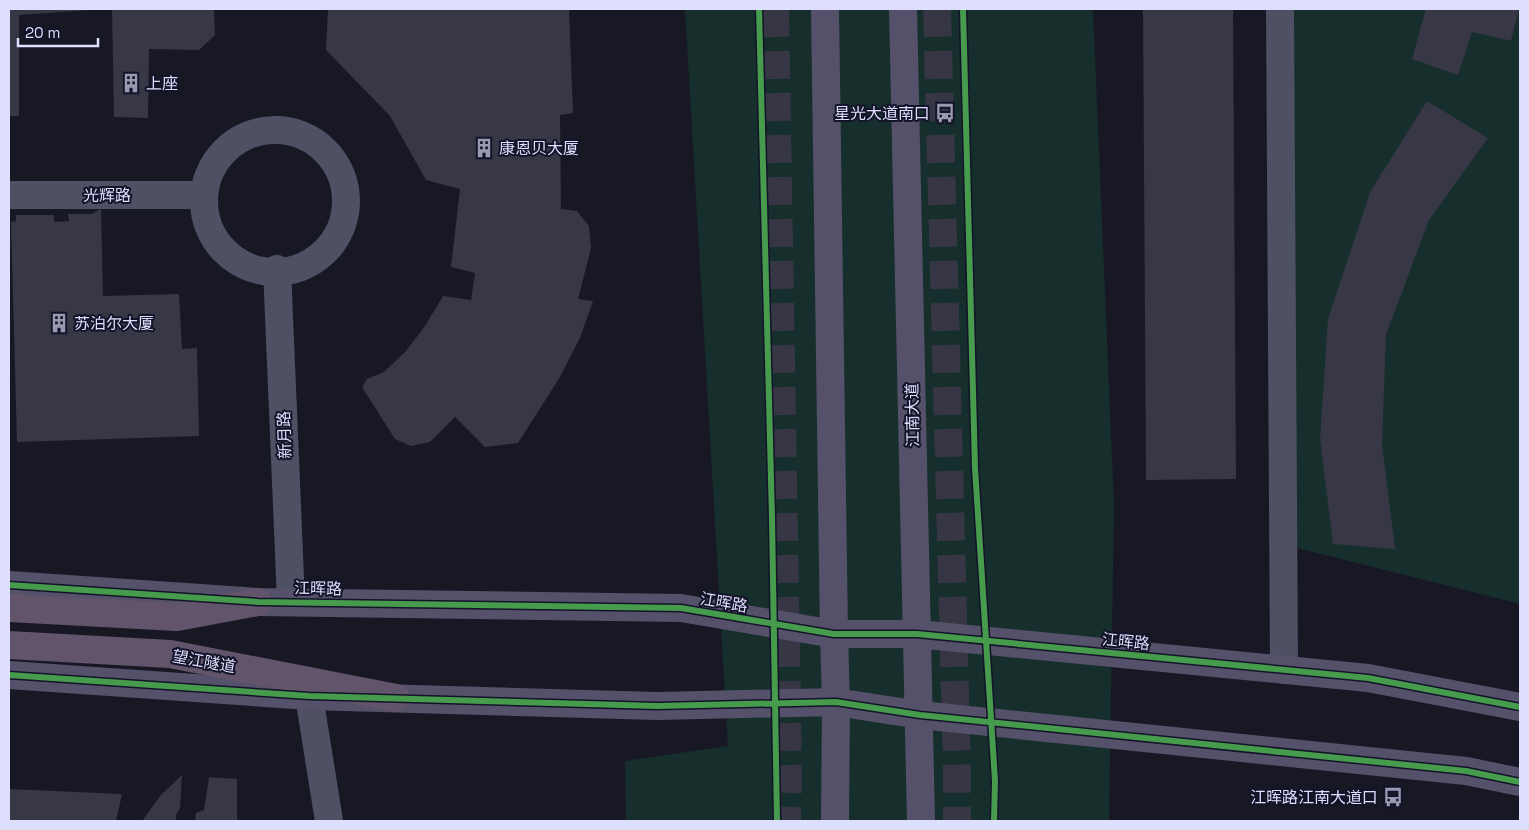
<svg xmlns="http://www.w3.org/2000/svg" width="1529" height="830" font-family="'Space Grotesk','Noto Sans SC',sans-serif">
<rect width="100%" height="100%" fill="#181824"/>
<path fill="#162f2c" d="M685,9H1093L1114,506L1109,821H626L625,761L728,746Z
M1290,9H1520V604L1289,546Z"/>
<path fill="#373745" d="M9,9H90V10L19,15V116H9Z
M112,9H214L215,35L199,50L149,49L148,118L114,117Z
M328,9H572L569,11L573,113L560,115L561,209L577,211L589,226L591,248L578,299L593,301L580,338L560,377L518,443L485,447L455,417L430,442L411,446L395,439L362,387L367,379L384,372L406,351L425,326L443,296L471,300L475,273L451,267L460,189L426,180L390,116L326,50Z
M1143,9H1233L1236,479L1146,480Z
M1426,9H1519L1511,41L1472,32L1458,75L1412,59Z
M1427,101L1488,138L1429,220L1386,335L1382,445L1395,549L1333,544L1320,438L1328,319L1370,192Z
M101,209L103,296L179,294L182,349L197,348L199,436L17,442L11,222L16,221V215H54V222L69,221L68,214H92Z
M182,775L180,808L176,815V821H142L161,795Z
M209,777L237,779V821H195L196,813L204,810Z
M9,789L122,794L116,821H9Z"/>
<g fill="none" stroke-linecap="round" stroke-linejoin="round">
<path stroke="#363645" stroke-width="28" stroke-dasharray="28 14" stroke-linecap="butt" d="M775,9L788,770L787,821
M937,9L957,768V821"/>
<path stroke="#4e5064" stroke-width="28" d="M1280,9L1284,670
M204 201a71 71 0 1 1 142 0a71 71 0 1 1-142 0Z
M9,195H204
M277,269L291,601
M309,696L329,821"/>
<path stroke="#55516a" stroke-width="28" d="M825,9L834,634L836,702L835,821
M903,9L921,821
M9,585L258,602L681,608L834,634H917L1368,678L1520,707
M9,675L309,696L657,706L836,702L920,715L1466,771L1520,782"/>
<path stroke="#62546a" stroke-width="28" d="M9,608L177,617L258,602
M9,645L170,654L396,698"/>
<defs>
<path id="cycleway" d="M759,9L772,518L777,821
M963,9L975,468L995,781L994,821
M9,585L258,602L681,608L834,634H917L1368,678L1520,707
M9,675L309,696L657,706L836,702L920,715L1466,771L1520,782"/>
</defs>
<use href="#cycleway" stroke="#131329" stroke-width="9"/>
<use href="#cycleway" stroke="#469c4c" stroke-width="6"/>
</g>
<defs>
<symbol id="building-bare" viewBox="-9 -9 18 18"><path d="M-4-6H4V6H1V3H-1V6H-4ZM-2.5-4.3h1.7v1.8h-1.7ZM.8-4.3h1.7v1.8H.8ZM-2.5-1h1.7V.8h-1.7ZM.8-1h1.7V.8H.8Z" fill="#9999b1" stroke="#131329" stroke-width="2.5" paint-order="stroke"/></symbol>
<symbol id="bus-bare" viewBox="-9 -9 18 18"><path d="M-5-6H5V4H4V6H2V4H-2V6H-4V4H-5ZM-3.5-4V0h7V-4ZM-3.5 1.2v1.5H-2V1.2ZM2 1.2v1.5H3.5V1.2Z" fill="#9999b1" stroke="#131329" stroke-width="2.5" paint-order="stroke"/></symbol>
</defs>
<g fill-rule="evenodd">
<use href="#building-bare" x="117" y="69" width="28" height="28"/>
<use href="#bus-bare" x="931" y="99" width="28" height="28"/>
<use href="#building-bare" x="470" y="134" width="28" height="28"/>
<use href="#building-bare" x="45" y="309" width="28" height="28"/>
<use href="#bus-bare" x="1379" y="783" width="28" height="28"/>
</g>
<g text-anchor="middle" stroke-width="4" stroke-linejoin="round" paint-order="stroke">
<g font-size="16" fill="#dedffd" stroke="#131329" text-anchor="start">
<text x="146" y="89">上座</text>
<text x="930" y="119" text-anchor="end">星光大道南口</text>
<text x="499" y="154">康恩贝大厦</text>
<text x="74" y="329">苏泊尔大厦</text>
<text x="1378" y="803" text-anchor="end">江晖路江南大道口</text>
</g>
<g font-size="16" fill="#dedffd" stroke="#131329">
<text x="107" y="201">光辉路</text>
<text transform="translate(912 415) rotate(-91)" y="6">江南大道</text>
<text transform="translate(284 435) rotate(-92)" y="6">新月路</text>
<text transform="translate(318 588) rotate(1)" y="6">江晖路</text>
<text transform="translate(724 602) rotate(10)" y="6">江晖路</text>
<text transform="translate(1126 641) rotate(6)" y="6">江晖路</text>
<text transform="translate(204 661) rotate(10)" y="6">望江隧道</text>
</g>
</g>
<rect width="1529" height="830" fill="none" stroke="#dedffd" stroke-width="20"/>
<path d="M18 38v8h80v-8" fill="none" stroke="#dedffd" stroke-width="2.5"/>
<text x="25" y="38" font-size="15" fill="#dedffd" stroke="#131329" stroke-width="4" paint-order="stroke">20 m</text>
</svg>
